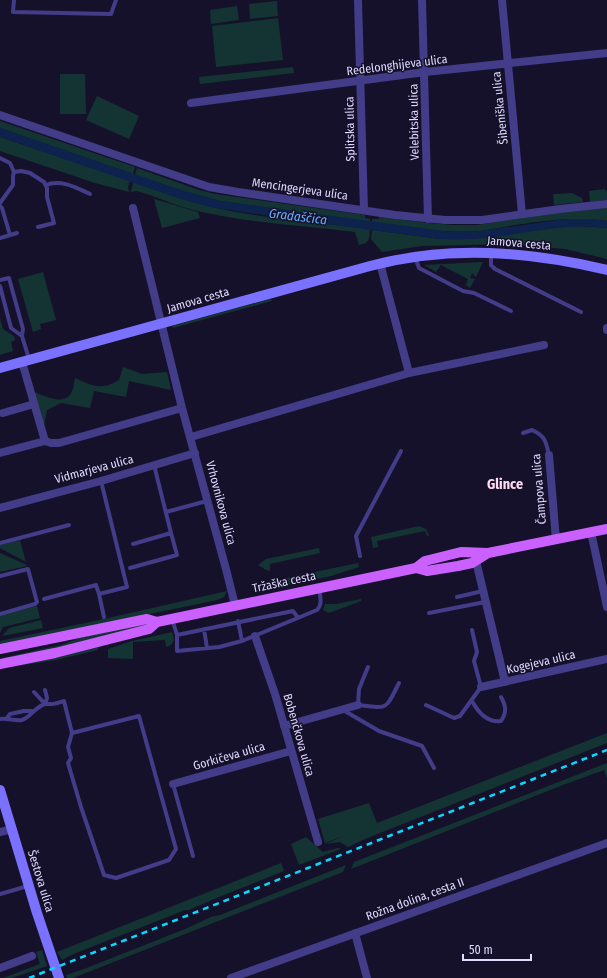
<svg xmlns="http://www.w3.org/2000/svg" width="607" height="978" font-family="'Fira Sans Condensed',sans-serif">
<rect width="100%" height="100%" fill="#16112a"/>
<path fill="#143434" d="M277,1L278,16L250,19L249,4Z
M237,6L239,20L211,24L210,10Z
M278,18L283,60L216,67L212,26Z
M293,67L294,73L200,84L199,77Z
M60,74H85L86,114H60Z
M97,96L139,116L129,139L86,120Z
M0,121L135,167L133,174L0,128Z
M0,137L130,181L128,187L129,192L95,183L0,151Z
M137,168L199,190L215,194L365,215V218L370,219V222L220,201L190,193L135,175Z
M133,182C158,191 183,200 209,206C261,219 316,222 370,229L369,239L366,243L359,245L355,232C299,225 241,223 186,208C170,203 154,196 137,191L131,192Z
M605,189V191L607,190V200L590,202L589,191Z
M572,193L582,198L583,202L554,205L553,194Z
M154,199L198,212L200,218L162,228Z
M607,208V221C565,215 522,224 481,231C444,234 408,227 372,222V219H379V217L428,223L453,225H477L564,212Z
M568,226L595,227L607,228V259L565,249L509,244L422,246L382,252L371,239L372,230L440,239H469Z
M483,262L476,277L472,273L470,278L475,279L470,288L466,285L468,279L441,265L436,272L424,265Z
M43,272L56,320L40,324L41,329L33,332L18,279Z
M270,299L272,301L173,328L172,326Z
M0,318L3,329L14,336L15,340L11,342L13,351L0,355Z
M123,367L142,374L167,372L171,390L129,381L126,397L94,391L90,408L61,403L47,410L44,426L34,392C45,396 66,407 72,391C74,387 74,382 75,378C93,386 101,391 119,380Z
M419,526L426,529L429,536H427L425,531L377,541L378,547L373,548L371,537Z
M20,540L26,562L0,548V545Z
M319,548L320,553L270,564V571L266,570L258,565L266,559Z
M0,553L27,565V566L0,572Z
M358,563L359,567L331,576L254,592L253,585Z
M227,591L224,597L217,600L0,645V641L104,619Z
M361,599V601L329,613L323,610L325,604H336Z
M37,606L40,618L3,627L0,633V616Z
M41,620L43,628L2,636L9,628Z
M147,623V625L48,650L3,659L2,658L61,645L80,638Z
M172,632L174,640L171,645L166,647L165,640L133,642V659L108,658V649L132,641Z
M98,647V650L56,660L4,668L55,658Z
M607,733V743L365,839L348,847L340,842L325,844L346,835L325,843L318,819L369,803L377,823Z
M607,763V778L604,770L563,785L351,869L354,862Z
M306,837L323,852L338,848L341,849L299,865L291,844Z
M281,863L284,871L214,899L189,910H185L71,955L62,960L57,952Z
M346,865L343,872L73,978H67L66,975L84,969L185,929L211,917L220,915Z
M42,950L47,966L12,978H3L40,964L36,952Z"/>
<path fill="#0d224d" d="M0,128L175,188L220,201L452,232L481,231L565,219H592L607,221V228C569,223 533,232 496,237C477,239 459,240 440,239L318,223L210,207L187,201L0,137Z"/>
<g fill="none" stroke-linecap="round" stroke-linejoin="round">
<path stroke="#423c89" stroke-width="4" d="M14,0L13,12L111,14L116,0
M0,158L10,163L14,172
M46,185C61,179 77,188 90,194
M0,203L13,185V176L14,172L21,171L30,173L44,182L47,188V197L54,223L38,227
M0,206L2,208L10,235
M0,238L17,233
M491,253V265L495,269L581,312
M415,257L419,268L463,291L474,293L511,311
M0,280L9,278L23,329L22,336L29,359
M0,286L11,328L22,336
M523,433L532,430C545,436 546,441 549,455
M166,512L203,502
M0,543L69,525
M133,544L171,533L154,465
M360,556L356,536L401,451
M130,568L177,555L171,533
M0,576L28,569L37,602L35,604L0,614
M99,594L104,617
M457,597L483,591
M44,599L96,585L99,594L127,587L101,481
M429,613L485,602
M172,619L177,635L293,611L298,618
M238,621L242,641
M204,629L207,648
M177,635V651L219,647L242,641L317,610C323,604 320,596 319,589
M368,667L359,689L358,705C389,709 385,710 399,683
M34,692L45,704
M472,701C478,712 487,723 501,721C507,712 506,706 501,697
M45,704L47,698L45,690
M426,705L454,718L460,716L481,687L474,661L477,652L472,630
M343,710L379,731L422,746L434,768
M7,718L10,714L24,711H33
M0,719C8,718 14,721 22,720C31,717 35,707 45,704C46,704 50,704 51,704C55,704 60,702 64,701L72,733L139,716L176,849L169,860L116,878L104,875L81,807L68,763L71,758L68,747L72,733
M173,784L193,856
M0,894L28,886"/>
<path stroke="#423c89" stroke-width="8" d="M358,0L364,210
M422,0L428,219
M502,0L522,214
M191,103L425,72L607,53
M0,115L209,187L238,192L395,215L445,220H482L560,209L607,204
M133,208L182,408L226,569L235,605
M607,328V330
M22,362L45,441
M409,373L544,345
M3,413L34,404
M191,437L409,373L380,263
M0,453L45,441L51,443H59L182,408
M549,455L556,540
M0,508L101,481L195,453
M591,532L607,607
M476,561L505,682
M255,636L275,694L318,842
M481,687L607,659
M284,726L358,705
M173,784L291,751
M0,832L12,829
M355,933L367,978
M0,968L32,956
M231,978L607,843"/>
<path stroke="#7a71ff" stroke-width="10" d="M0,368L370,266C449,245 528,251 607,270
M0,790L37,913L59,978"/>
<path stroke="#ca61ff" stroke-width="10" d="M416,568L427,571L458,566L472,563L488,553
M0,649L147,619L157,622L416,568L425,561L461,552L488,553L607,529
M0,664L55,653L149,629L157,622"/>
<path stroke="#06dbff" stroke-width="2.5" stroke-dasharray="6 5" stroke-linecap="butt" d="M29,978L607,750"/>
</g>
<g text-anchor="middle" stroke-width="3" stroke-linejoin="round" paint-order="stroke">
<g font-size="12" fill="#dfdaff" stroke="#16112a">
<text transform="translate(397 65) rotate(-7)" y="4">Redelonghijeva ulica</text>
<text transform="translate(500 108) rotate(-96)" y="4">Šibeniška ulica</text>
<text transform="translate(414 122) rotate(-91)" y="4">Velebitska ulica</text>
<text transform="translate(350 129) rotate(-91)" y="4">Splitska ulica</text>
<text transform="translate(300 189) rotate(8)" y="4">Mencingerjeva ulica</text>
<text transform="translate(519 243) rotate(5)" y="4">Jamova cesta</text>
<text transform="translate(198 300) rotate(-16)" y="4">Jamova cesta</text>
<text transform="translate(94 469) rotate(-15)" y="4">Vidmarjeva ulica</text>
<text transform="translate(539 489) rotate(-95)" y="4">Čampova ulica</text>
<text transform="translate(221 503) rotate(75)" y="4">Vrhovnikova ulica</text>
<text transform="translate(284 582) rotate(-12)" y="4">Tržaška cesta</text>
<text transform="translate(541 662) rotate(-13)" y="4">Kogejeva ulica</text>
<text transform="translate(299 735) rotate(74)" y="4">Bobenčkova ulica</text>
<text transform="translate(229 756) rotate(-16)" y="4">Gorkičeva ulica</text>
<text transform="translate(41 881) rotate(73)" y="4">Šestova ulica</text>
<text transform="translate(415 899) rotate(-20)" y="4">Rožna dolina, cesta II</text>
</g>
<g font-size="13" font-style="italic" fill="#68b2ff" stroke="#16112a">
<text transform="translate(298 216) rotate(7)" y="5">Gradaščica</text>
</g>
<g font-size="14" font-weight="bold" fill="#ffdcf1" stroke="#16112a">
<text x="505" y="489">Glince</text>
</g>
</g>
<path d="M463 954v6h68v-6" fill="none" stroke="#dfdaff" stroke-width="2"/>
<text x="469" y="954" font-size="12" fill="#dfdaff" stroke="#16112a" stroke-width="3" paint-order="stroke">50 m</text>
</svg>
